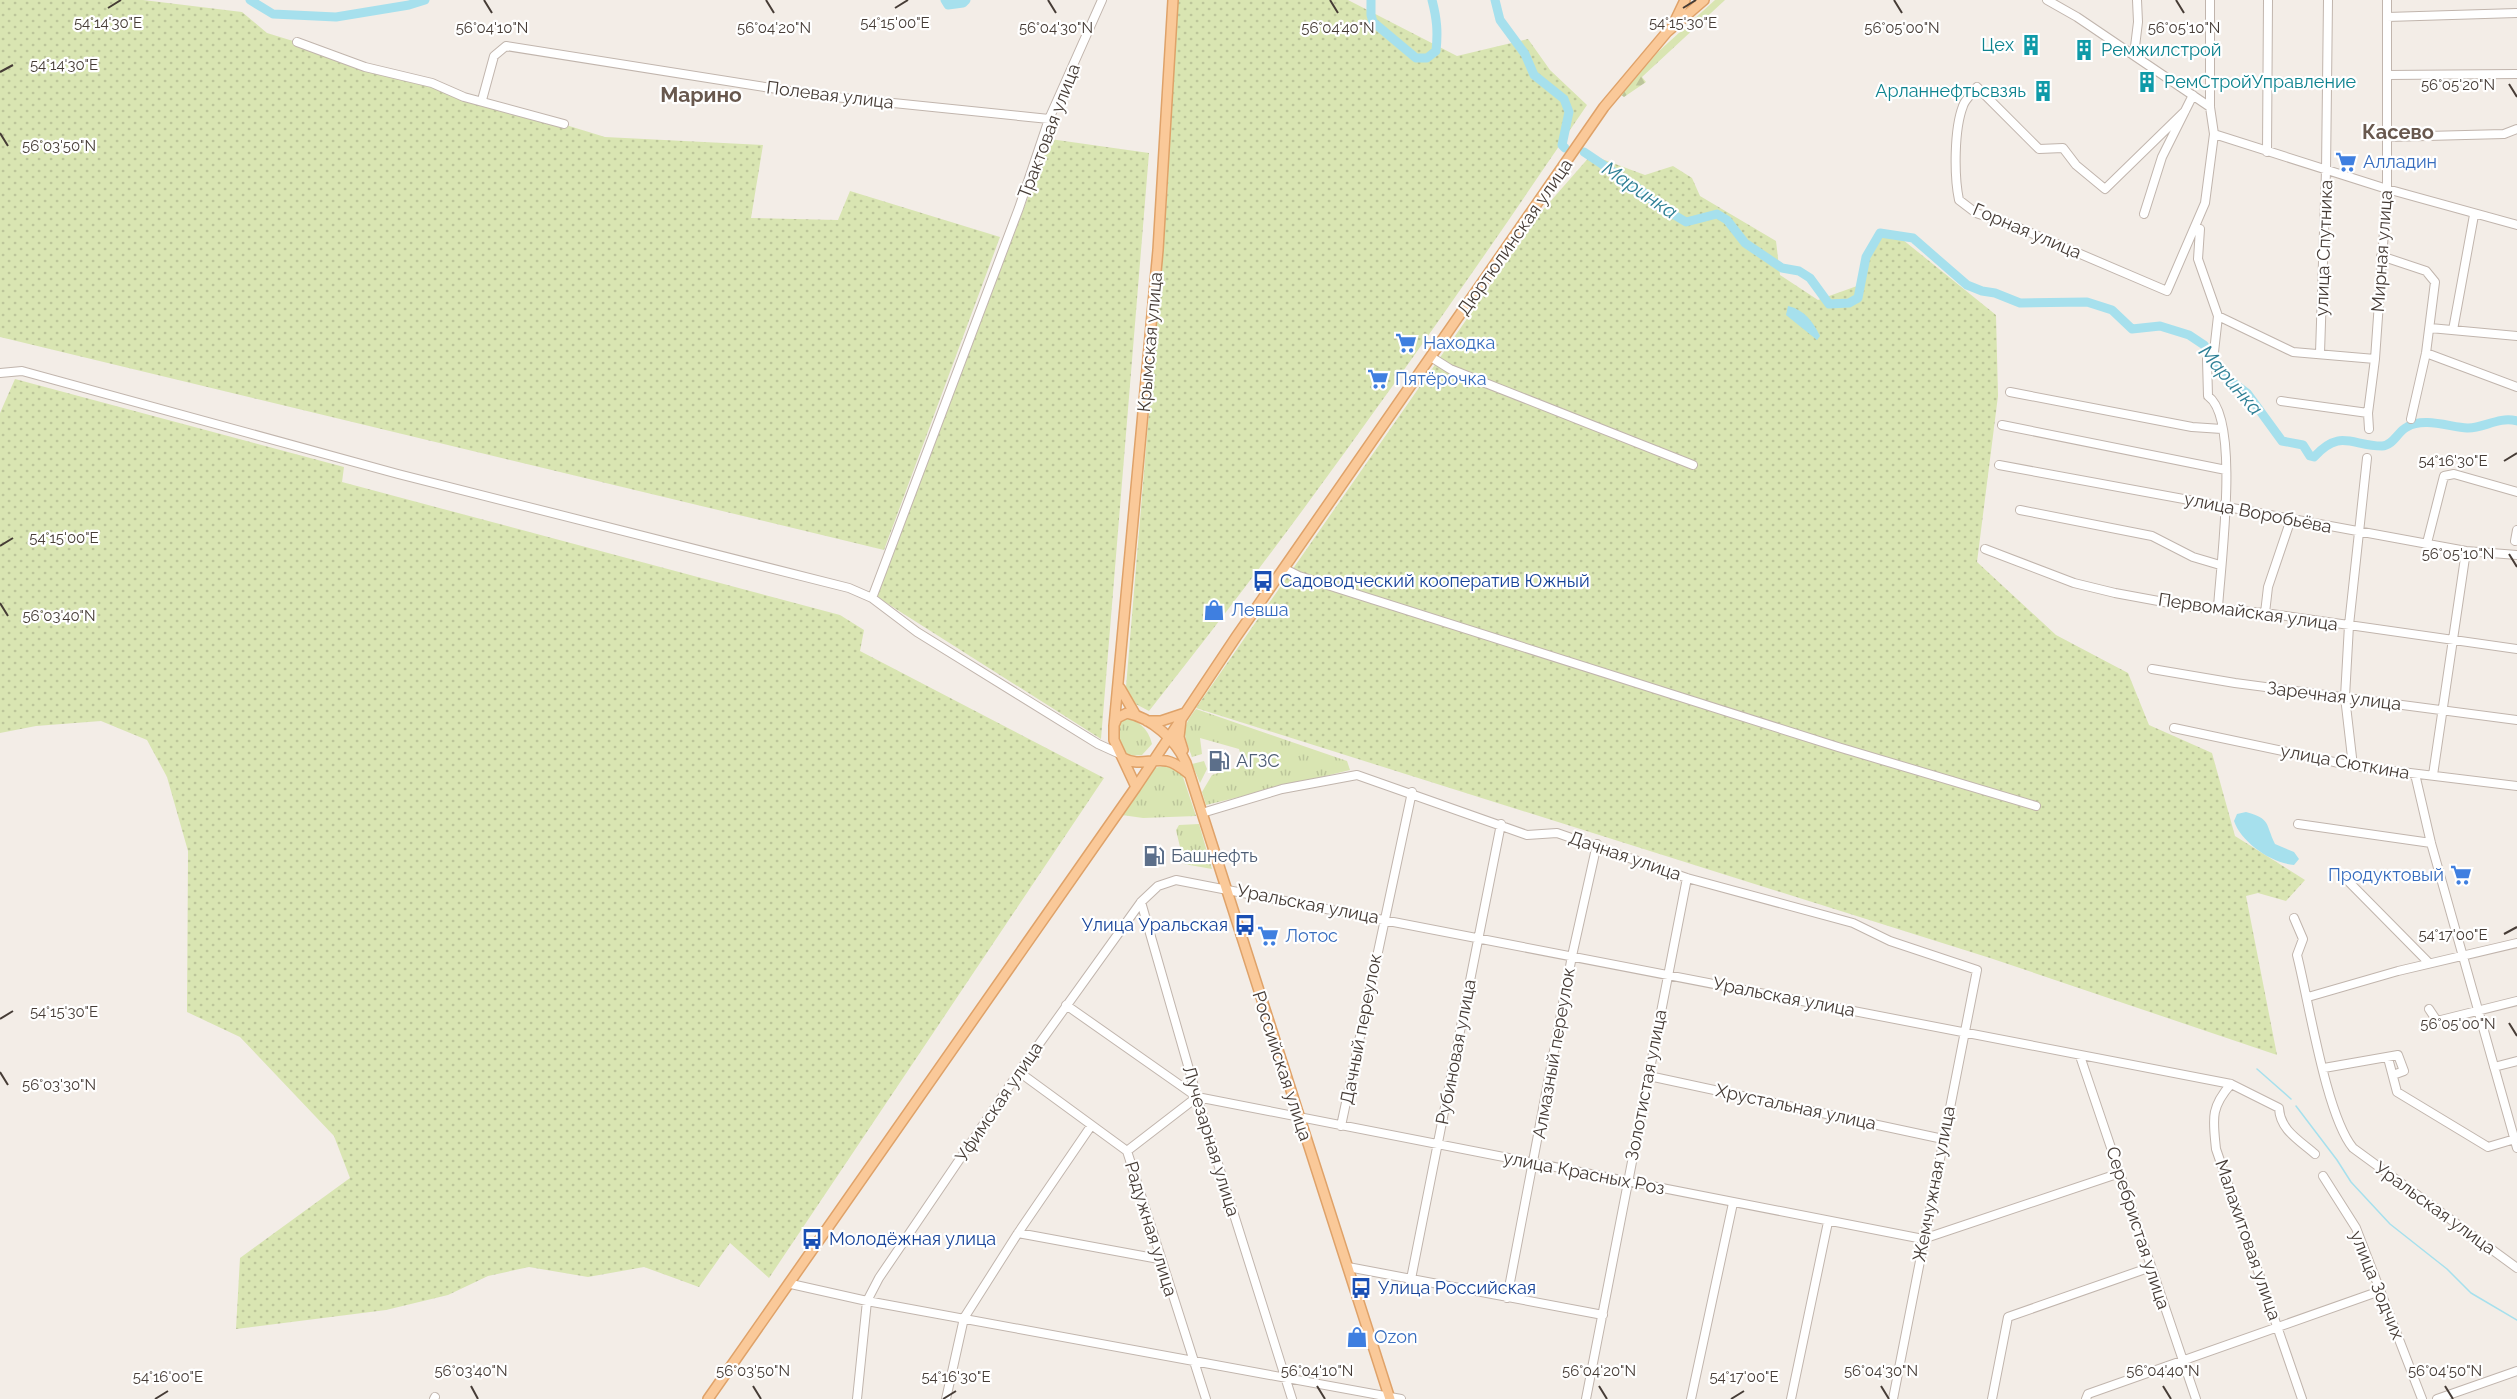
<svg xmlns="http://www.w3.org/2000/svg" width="2517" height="1399" font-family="Raleway,sans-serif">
<defs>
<pattern id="grass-tufts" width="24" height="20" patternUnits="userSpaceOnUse" patternTransform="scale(1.5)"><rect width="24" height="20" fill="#d9e5b2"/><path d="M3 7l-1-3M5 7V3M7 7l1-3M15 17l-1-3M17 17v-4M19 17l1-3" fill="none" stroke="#bcc59a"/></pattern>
<pattern id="forest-firs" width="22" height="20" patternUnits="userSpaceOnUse" patternTransform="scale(1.5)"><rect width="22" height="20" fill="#d9e5b2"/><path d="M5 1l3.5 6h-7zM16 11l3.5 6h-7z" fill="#bcc59a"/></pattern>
<pattern id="garden-dots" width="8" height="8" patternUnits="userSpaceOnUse" patternTransform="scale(1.5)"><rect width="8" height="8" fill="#d9e5b2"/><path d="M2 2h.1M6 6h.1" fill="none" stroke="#bcc59a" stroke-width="1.8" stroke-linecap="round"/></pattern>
</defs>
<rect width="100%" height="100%" fill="#f3ede7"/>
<path fill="url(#grass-tufts)" d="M1196,709L1347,761L1350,770L1206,805L1202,792L1212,775L1244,765L1239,749L1200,738L1202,754L1192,757C1184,735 1180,729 1196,709Z
M1122,718C1138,719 1148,728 1152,744L1142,755L1129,756L1117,742V722Z
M1204,761L1207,769L1200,783L1192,764Z
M1169,765L1182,774L1196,816L1143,818L1122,815L1154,768Z
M1199,824L1212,869L1184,864L1176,830L1179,825Z"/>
<path fill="url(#forest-firs)" d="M1715,0H1725L1642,77L1646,82L1624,97L1621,95L1658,52Z"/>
<path fill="url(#garden-dots)" d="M0,0H143L242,12L267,33L605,137L763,145L751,218L838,220L850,191L1000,237L884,550L0,337Z
M1172,0H1348L1457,56L1528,39L1550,70L1587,105C1447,312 1304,516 1149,711L1128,700L1126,687L1168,185Z
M1050,139L1149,153L1101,739L877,597Z
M1591,155L1645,175L1673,166L1692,178L1700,196L1776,241L1780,275L1818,300L1857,286C1862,254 1863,247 1892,231L1996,315L1998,396L1977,562L2056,635L2128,673L2149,725L2212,753L2235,836L2305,880L2286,901L2258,893L2246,896L2277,1055L1990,958L1196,708L1542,211Z
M15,379L344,467L342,482L840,615L864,630L860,651L1104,778L769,1278L730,1243L699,1287L644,1267L588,1277L529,1267L488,1276L448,1295L386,1310L236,1329L240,1258L350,1178L334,1136L240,1037L187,1012L188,851L167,777L147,740L101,721L36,726L0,733V413Z"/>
<path fill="#a6e0ed" d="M1788,306C1805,310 1813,322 1820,336L1817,340L1786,315Z
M2246,812C2271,819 2265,823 2275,844L2294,852L2299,859L2294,865C2271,863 2241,842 2234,821L2237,814Z"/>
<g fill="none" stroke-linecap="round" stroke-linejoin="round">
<path stroke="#a6e0ed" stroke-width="1.5" d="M2257,1069L2291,1099
M2296,1106L2337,1160L2351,1182L2390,1224L2447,1269L2471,1293L2517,1320"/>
<path stroke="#a6e0ed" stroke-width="9" d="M250,0L273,14L336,17L409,5L425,0
M945,0L948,5L963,3L966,0
M1371,0V15L1373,22L1416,58H1427L1436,51C1438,32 1437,19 1432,0
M1495,0L1500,20L1525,54L1534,75L1564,99L1569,112L1562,145L1565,148
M1584,152L1642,191L1656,204L1686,222L1717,214L1727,220L1745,243L1782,268L1799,271L1810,278L1829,304L1849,303L1858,298L1866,257L1880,233L1913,238L1967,285L1982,291L1995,293L2020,303L2087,302L2112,310L2132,329L2160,326L2189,335L2204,345L2223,375L2247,393L2282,441L2303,445L2310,456L2314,457C2340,428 2352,446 2382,446C2393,446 2398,431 2407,427C2423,417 2450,427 2467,428C2483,429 2498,416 2517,421"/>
<defs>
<path id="minor" d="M2047,0L2077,17L2210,107
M2387,17L2517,13
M297,42L365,67L432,83L464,97L564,124
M2134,55L2138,22L2137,0
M2387,75L2517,74
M482,100L494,56L506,46L815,95L1049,119
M2185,111L2105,189L2076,165L2063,148L2039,149L1977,87C1973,93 1965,99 1963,106C1954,129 1954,176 1959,200L1976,213L2017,227L2167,291L2205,203L2214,134L2210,107V0
M2214,134L2387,189L2517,225
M2388,137L2504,134L2517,129
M2267,152L2268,0
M2144,214L2162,157L2193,95
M2200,229L2198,259L2218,316L2293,352L2375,359
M2381,256L2426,271L2435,282L2426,353L2411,419
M2430,328L2517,336
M2453,330L2474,215
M2214,352L2218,316
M2320,353L2326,171L2328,0
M2426,353L2517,387
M1431,357L1450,369L1693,465
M2207,359L2208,396C2241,419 2220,569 2218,608
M0,373L22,371L398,474L849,588L872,598L917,632L1098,744L1120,754
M2010,392L2192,427L2222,429
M2281,401L2368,413
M2002,425L2226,470
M2369,429L2368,413L2375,359L2387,189V0
M1999,465L2466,551L2517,555
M2020,510L2152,536L2193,557L2220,565
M2515,541L2517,530
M2427,543L2444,476L2454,474L2517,492
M1985,549L2074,583L2115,593L2191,607L2265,613L2517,649
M1285,569L1299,576L1838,747L2036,806
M872,598L1019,208L1049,119L1102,0
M2265,613L2268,587L2291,519
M2152,669L2235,683L2517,720
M2174,728L2353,766L2517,786
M2353,766L2345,697L2349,625L2367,458
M2415,774L2431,843L2517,1148
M2433,775L2466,551
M1202,813L1282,789L1357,775L1527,835L1557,833L1687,878L1853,923L1890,941L1977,970L1893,1399
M2298,824L2431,843
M2347,880L2429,963
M1141,902L1197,1097L1292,1399
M2294,918L2303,939L2297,955C2309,1002 2326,1115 2353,1148L2517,1268
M2308,997L2398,971L2517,943
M1066,1005L1197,1097L1923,1239L2120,1173
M2429,1009L2437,1021L2517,1001
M2080,1056L2196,1399
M2388,1058L2397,1092L2488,1147L2515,1139
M2494,1067L2517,1061
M2324,1068L2398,1055L2404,1071L2393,1075
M1019,1072L1127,1151L1206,1399
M1649,1076L1943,1139
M2231,1084C2210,1108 2213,1119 2216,1149L2302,1399
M1341,1126L1412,792
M1127,1151L1197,1097
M2323,1176L2356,1228L2422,1399
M1018,1233L1159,1259
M1348,1267L1603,1315
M1411,1279L1501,824
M791,1284L867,1301L1401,1399
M1507,1298L1572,956L1597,844
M434,1399L435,1397
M857,1399L867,1301L879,1278L1019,1072L1141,902L1158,886L1176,880L2231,1084L2279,1108C2280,1130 2299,1140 2315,1154
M946,1399L964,1318L1018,1233L1091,1126
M1586,1399L1687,878
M1691,1399L1733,1203
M1791,1399L1828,1222
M1992,1399L2008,1317L2151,1267
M2086,1399L2088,1394L2380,1291
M2437,1399L2517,1371"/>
<path id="major" d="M1674,23L1685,0
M1120,688L1135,714
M1181,720L1179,737L1183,750
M1147,721H1161L1185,713
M1115,723L1117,718L1127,713C1152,718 1176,740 1186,763L1390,1399
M1123,758C1139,767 1151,758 1167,761C1176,763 1183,769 1189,774
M1136,787L1114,740V726L1158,250L1173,0
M708,1399L1136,787L1236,637L1604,107L1667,32L1704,0"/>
</defs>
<use href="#minor" stroke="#c1b5ad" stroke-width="10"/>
<use href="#major" stroke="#dfa269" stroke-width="12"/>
<use href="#minor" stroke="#fff" stroke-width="8"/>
<use href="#major" stroke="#fac999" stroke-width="9"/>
</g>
<path fill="none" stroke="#463c36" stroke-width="2" d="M484,0L492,13M766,0L774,13M1048,0L1056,13M1330,0L1338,13M1894,0L1902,13M2176,0L2184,13M108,8L121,0M895,8L908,0M1683,8L1696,0M0,72L13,65M2509,84L2517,97M0,133L8,146M2504,461L2517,453M0,546L13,538M2509,554L2517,567M0,603L8,616M2504,934L2517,927M0,1019L13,1011M2509,1023L2517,1036M0,1072L8,1085M471,1386L478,1399M753,1386L761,1399M1317,1386L1325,1399M1599,1386L1607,1399M1881,1386L1889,1399M2163,1386L2171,1399M2445,1386L2453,1399M155,1399L168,1391M943,1399L956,1391M1731,1399L1744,1391"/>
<defs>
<symbol id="building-bare" viewBox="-9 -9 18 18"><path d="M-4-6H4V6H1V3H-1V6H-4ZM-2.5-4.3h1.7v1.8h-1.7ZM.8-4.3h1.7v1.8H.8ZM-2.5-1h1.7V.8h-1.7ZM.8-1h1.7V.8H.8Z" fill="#0f9aa8" stroke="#fff" stroke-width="2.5" paint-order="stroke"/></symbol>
<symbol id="supermarket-bare" viewBox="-9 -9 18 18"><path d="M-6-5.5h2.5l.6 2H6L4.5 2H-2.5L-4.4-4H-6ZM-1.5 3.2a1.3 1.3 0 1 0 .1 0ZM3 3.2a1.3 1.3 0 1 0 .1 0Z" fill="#3f7fe0" stroke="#fff" stroke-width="2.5" paint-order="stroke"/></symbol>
<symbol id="bus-bare" viewBox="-9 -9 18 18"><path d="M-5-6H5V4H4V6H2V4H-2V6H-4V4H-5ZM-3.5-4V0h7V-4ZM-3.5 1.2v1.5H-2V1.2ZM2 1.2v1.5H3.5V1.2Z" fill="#1a4fb4" stroke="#fff" stroke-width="2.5" paint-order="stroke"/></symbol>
<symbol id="shop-bare" viewBox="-9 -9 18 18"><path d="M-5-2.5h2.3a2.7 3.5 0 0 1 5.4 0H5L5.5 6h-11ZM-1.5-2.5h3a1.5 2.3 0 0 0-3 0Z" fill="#3f7fe0" stroke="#fff" stroke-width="2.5" paint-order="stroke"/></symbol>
<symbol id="fuel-bare" viewBox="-9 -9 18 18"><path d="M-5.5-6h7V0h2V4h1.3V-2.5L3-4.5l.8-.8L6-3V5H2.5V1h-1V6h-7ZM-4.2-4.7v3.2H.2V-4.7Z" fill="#5c6f8a" stroke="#fff" stroke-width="2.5" paint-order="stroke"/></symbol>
</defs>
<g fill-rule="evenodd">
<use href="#building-bare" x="2016" y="30" width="30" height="30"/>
<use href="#building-bare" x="2069" y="35" width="30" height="30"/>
<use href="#building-bare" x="2132" y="67" width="30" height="30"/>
<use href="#building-bare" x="2028" y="76" width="30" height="30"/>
<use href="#supermarket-bare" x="2331" y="147" width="30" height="30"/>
<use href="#supermarket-bare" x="1391" y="328" width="30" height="30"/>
<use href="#supermarket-bare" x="1363" y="364" width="30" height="30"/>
<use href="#bus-bare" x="1248" y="566" width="30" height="30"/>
<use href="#shop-bare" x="1199" y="595" width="30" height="30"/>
<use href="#fuel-bare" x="1204" y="746" width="30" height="30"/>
<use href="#fuel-bare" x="1139" y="841" width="30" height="30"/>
<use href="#supermarket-bare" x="2446" y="860" width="30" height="30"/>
<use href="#bus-bare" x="1230" y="910" width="30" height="30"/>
<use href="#supermarket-bare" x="1253" y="921" width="30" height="30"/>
<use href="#bus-bare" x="797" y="1224" width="30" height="30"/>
<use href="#bus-bare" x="1346" y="1273" width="30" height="30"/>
<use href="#shop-bare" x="1342" y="1322" width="30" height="30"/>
</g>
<g text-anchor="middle" stroke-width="4.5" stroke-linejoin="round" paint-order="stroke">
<g font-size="18" fill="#0d838f" stroke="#fff" text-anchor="end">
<text x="2014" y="51">Цех</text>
<text x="2101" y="56" text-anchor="start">Ремжилстрой</text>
<text x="2164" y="88" text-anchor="start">РемСтройУправление</text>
<text x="2026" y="97">Арланнефтьсвзяь</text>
</g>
<g font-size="18" fill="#463c36" stroke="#fff">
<text transform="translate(830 95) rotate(7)" y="6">Полевая улица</text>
<text transform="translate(1049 131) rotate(-69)" y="6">Трактовая улица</text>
<text transform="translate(2027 231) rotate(23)" y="6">Горная улица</text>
<text transform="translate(1515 237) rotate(-55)" y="6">Дюртюлинская улица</text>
<text transform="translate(2324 248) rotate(-88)" y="6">улица Спутника</text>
<text transform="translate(2382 251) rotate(-86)" y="6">Мирная улица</text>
<text transform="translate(1150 342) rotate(-85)" y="6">Крымская улица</text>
<text transform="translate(2258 513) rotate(11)" y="6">улица Воробьёва</text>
<text transform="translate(2248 612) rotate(8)" y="6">Первомайская улица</text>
<text transform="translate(2334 696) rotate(7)" y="6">Заречная улица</text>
<text transform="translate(2345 762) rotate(10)" y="6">улица Сюткина</text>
<text transform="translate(1625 856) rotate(19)" y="6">Дачная улица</text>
<text transform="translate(1308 904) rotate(11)" y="6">Уральская улица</text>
<text transform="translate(1784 997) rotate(11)" y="6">Уральская улица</text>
<text transform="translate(1361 1029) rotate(-79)" y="6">Дачный переулок</text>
<text transform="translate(1456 1052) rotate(-79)" y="6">Рубиновая улица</text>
<text transform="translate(1554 1053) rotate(-80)" y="6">Алмазный переулок</text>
<text transform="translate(1282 1066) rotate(72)" y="6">Российская улица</text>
<text transform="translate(1646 1085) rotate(-79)" y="6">Золотистая улица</text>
<text transform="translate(999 1102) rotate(-56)" y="6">Уфимская улица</text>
<text transform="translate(1796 1107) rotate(12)" y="6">Хрустальная улица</text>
<text transform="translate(1211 1141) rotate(73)" y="6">Лучезарная улица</text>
<text transform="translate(1584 1173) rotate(11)" y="6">улица Красных Роз</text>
<text transform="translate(1934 1184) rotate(-79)" y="6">Жемчужная улица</text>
<text transform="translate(2435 1208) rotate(36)" y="6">Уральская улица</text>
<text transform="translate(2138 1228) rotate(72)" y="6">Серебристая улица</text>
<text transform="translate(1151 1229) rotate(73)" y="6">Радужная улица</text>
<text transform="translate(2248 1240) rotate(71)" y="6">Малахитовая улица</text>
<text transform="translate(2377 1285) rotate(68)" y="6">улица Зодчих</text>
</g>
<g font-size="18" fill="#366cbe" stroke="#fff" text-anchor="start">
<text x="2363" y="168">Алладин</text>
<text x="1423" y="349">Находка</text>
<text x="1395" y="385">Пятёрочка</text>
<text x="1231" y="616">Левша</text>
<text x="2444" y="881" text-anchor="end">Продуктовый</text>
<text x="1285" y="942">Лотос</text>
<text x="1374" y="1343">Ozon</text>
</g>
<g font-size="18" fill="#164399" stroke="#fff" text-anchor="start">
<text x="1280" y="587">Садоводческий кооператив Южный</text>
<text x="1228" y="931" text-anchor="end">Улица Уральская</text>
<text x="829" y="1245">Молодёжная улица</text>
<text x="1378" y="1294">Улица Российская</text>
</g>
<g font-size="18" fill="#4e5e75" stroke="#fff" text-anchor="start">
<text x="1236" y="767">АГЗС</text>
<text x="1171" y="862">Башнефть</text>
</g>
<g font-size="20" font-weight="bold" fill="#68584e" stroke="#fff">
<text x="2398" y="139">Касево</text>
</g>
<g font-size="20" font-style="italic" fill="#2f8096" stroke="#fff">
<text transform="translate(1640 190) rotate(34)" y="7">Маринка</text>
<text transform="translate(2231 380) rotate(49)" y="7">Маринка</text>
</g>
<g font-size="21" font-weight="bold" fill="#68584e" stroke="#fff">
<text x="701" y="102">Марино</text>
</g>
</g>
<g font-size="15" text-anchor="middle" fill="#463c36" stroke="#fff" stroke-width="4.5" stroke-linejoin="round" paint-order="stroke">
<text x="108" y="28">54°14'30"E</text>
<text x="895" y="28">54°15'00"E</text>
<text x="1683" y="28">54°15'30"E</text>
<text x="2184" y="33">56°05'10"N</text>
<text x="492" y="33">56°04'10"N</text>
<text x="774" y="33">56°04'20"N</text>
<text x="1056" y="33">56°04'30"N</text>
<text x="1338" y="33">56°04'40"N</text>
<text x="1902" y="33">56°05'00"N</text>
<text x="64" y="70">54°14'30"E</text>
<text x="2458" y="90">56°05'20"N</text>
<text x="59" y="151">56°03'50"N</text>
<text x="2453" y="466">54°16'30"E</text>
<text x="64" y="543">54°15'00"E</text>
<text x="2458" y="559">56°05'10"N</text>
<text x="59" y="621">56°03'40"N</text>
<text x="2453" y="940">54°17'00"E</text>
<text x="64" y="1017">54°15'30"E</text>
<text x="2458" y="1029">56°05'00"N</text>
<text x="59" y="1090">56°03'30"N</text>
<text x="471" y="1376">56°03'40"N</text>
<text x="753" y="1376">56°03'50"N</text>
<text x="1317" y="1376">56°04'10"N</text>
<text x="1599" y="1376">56°04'20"N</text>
<text x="1881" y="1376">56°04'30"N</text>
<text x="2163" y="1376">56°04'40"N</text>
<text x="2445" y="1376">56°04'50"N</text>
<text x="168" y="1382">54°16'00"E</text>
<text x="956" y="1382">54°16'30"E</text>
<text x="1744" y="1382">54°17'00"E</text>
</g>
</svg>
